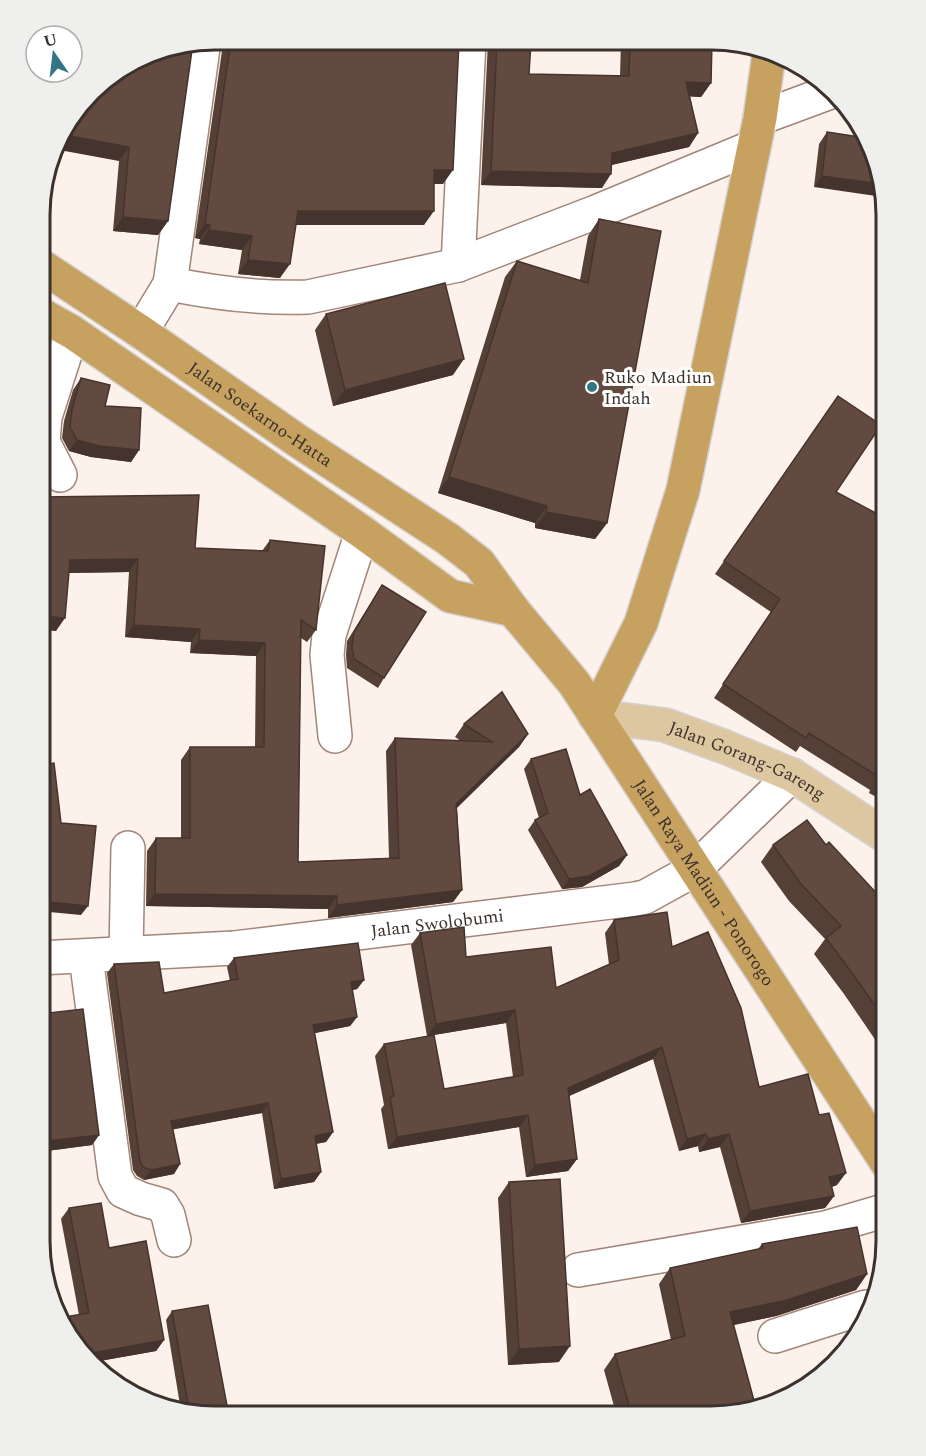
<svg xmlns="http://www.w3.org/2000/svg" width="926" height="1456" font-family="Spectral,serif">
<rect width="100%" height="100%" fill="#fdf1eb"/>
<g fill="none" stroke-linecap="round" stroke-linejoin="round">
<defs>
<g id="minor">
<path d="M760,118L833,91"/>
<path d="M458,265L469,41"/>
<path d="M170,284L204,41"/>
<path d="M141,332L170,284C215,293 261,299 308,297L458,265L596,212L753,147"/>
<path d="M60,475L43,442L45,417L72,332"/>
<path d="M335,736L327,655L329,635L362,532"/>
<path d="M126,954L128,848"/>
<path d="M86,957L115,1176L123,1191L141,1199L162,1205L168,1215L174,1240"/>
<path id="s1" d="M39,958L234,948L635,899L645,897L694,870L792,775"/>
<path d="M578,1270L825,1228L887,1210"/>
<path d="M775,1336L866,1307"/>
</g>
<g id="major">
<path id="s2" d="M595,716L665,725L725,747L792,775L887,837"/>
</g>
<g id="highway">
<path id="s3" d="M40,265L141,332L298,441L448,539L479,563L513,610L574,683L887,1163"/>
<path d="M40,314L72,332L362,532L450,596L513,610"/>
<path d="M595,716L641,623L683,490L760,118L769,54"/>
</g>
</defs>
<use href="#minor" stroke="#a18579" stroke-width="36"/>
<use href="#major" stroke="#d4d2d1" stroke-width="36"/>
<use href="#highway" stroke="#d4d2d1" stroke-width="36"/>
<use href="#minor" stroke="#fff" stroke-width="33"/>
<use href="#major" stroke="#ddc7a0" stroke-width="33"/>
<use href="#highway" stroke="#c7a160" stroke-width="33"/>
</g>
<path fill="#554037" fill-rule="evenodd" d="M222,39L459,41L443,184H434L424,225H296L280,278L238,274L242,250L199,244L200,239L195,238L223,44Z
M488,41H531L529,74L620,76L621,42H712L711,83L701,97L690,96L698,133L689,147L612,165L602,188L481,185Z
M99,83L168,221L158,235L113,231L119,161Z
M827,132L866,138L814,187L819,144Z
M599,219L607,523L595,539L535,528V523L438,493L505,277L517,261L580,280L588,236Z
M326,314L453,375L333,406L315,330Z
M81,378L105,406L139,450L131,462L91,457L69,451L62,438L64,421L73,390Z
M838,396L836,492L887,519V803L869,793L870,790L800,746L796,752L714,698L771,612L715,574Z
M40,497L195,548L262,551L270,540L316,630L307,642L301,638L298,862L389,858L386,751L395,738L461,741L455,737L464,724L528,734L519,747L457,808L462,890L453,902L328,918V909L146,906L147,851L156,838H181V760L190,747H255L256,656L190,653L191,642L125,637L129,572L69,573L56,631L40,629Z
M382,585L384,678L378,688L347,668L346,655L347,641Z
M531,759L580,795L627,855L619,866L582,887L562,889L528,830L535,820L539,818L524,769Z
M773,845H826L880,897L887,892V1057L844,994L814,954L825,939L789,901L761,862Z
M614,920L672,947L759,1087L837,1185L832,1187L834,1196L825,1208L741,1223L720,1147L699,1152L698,1146L679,1151L653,1059L569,1096L577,1159L568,1171L526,1177L519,1127L388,1149L381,1109L384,1105L375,1056L384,1044L427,1036L411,945L420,933L466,957L556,988L609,965L605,933ZM506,1023L513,1077L444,1089L434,1035Z
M234,958L364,980L357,989L352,990L357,1017L350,1026L314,1033L333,1132L326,1142L316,1144L321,1172L314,1182L274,1189L262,1113L173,1129L180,1164L174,1174L144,1180L137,1176L133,1170L107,973L114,964L164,993L230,981L227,967Z
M41,1014L99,1135L92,1145L39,1152V1018Z
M509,1182L559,1362L508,1365L498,1198Z
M69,1208L109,1248L164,1340L156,1351L94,1362L65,1324L70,1316L79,1315L61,1219Z
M762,1244L867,1274L856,1290L776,1316L734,1325L711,1417H617L604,1370L615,1354L671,1340L659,1284L670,1268L758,1249Z
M172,1311L192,1415L181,1411L166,1320Z"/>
<path fill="#45342d" d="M686,82L711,83L701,97L676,96Z
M698,133L689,147L602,167L612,153Z
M60,134L129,147L119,161L54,149L57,137Z
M434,170H453L443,184H424Z
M491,171L611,174L602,188L481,185Z
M822,176L881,184L883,197L814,187Z
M298,211H434L424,225H288Z
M123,217L168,221L158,235L113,231Z
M205,224L210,225L200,239L195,238Z
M209,230L252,236L242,250L199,244Z
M248,260L290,264L280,278L238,274Z
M464,359L453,375L333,406L345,390Z
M77,440L139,450L131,462L91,457L69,451Z
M449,477L547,506L535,523L438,493Z
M546,512L607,523L595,539L535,528Z
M138,559L129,572L61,573L70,560Z
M40,616L65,618L56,631L40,629Z
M134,625L200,629L191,642L125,637Z
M199,640L265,643L256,656L190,653Z
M528,734L519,747L447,817L456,804Z
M627,855L619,866L582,887L562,889L569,879Z
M462,890L453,902L328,918L337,905Z
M155,894L337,896L328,909L146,906Z
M39,901L88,906L81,915L39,911Z
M364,980L357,989L344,992L351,982Z
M515,1010L506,1023L427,1036L436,1024Z
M357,1017L350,1026L306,1035L313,1025Z
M662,1047L653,1059L560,1100L568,1088Z
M268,1103L262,1113L165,1131L171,1121Z
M528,1115L519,1127L388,1149L397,1137Z
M333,1132L326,1142L308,1145L315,1136Z
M706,1134L698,1146L679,1151L687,1139Z
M729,1134L720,1147L699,1152L708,1139Z
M99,1135L92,1145L39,1152V1142Z
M577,1159L568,1171L526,1177L535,1165Z
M180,1164L174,1174L144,1180L151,1170Z
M321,1172L314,1182L274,1189L281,1179Z
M846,1173L837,1185L821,1190L829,1177Z
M834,1196L825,1208L741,1223L750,1211Z
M867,1274L856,1290L776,1316L719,1328L730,1312Z
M164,1340L156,1351L94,1362L87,1354Z
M570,1346L559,1362L508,1365L519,1349Z
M228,1411L225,1416L203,1415Z"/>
<path fill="#634a40" stroke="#45342d" stroke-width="1.5" d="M231,39L459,41L453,170H434V211H298L290,264L248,260L252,236L209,230L210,225L205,224Z
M497,41H531L529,74L629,76L630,42H712L711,83L686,82L698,133L612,153L611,174L491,171Z
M193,43L168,221L123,217L129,147L60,134L99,83L148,52Z
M827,132L866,138L874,148L881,184L822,176Z
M599,219L661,231L607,523L546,512L547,506L449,477L517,261L588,283Z
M445,283L464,359L345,390L326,314Z
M40,364H46L40,386Z
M81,378L110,385L105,406L141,408L139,450L99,446L77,440L70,427L72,409Z
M838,396L881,425L836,492L887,519V784L878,779L879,777L809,733L806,738L723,684L780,599L724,561Z
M199,495L195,548L268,551L270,540L325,546L316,630L301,620L298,862L399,858L395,738L492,742L464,724L502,692L528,734L456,804L462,890L337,905V896L155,894L156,838H190V747H264L265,643L199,640L200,629L134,625L138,559L70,560L65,618L40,616V497Z
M382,585L426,612L384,678L354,659L352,646L354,632Z
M566,749L580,795L590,789L627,855L589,876L569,879L535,820L548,813L531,759Z
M54,763L61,823L96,826L88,906L39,901L40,765Z
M807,820L826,845L829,842L880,897L887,892V1023L855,977L826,938L841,926L801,884L773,845Z
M667,912L672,947L708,932L741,1008L759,1087L808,1074L819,1115L829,1113L846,1173L829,1177L834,1196L750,1211L729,1134L708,1139L706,1134L687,1139L662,1047L568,1088L577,1159L535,1165L528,1115L397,1137L390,1097L394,1096L384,1044L434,1035L444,1089L523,1075L515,1010L436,1024L420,933L464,927L466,957L551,947L556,988L619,960L614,920Z
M358,943L364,980L351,982L357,1017L313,1025L333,1132L315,1136L321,1172L281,1179L268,1103L171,1121L180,1164L151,1170L143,1167L140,1161L114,964L159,962L164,993L238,979L234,958Z
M83,1009L99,1135L39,1142V1022H42L41,1014Z
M560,1179L570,1346L519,1349L509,1182Z
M101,1203L109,1248L146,1241L164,1340L87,1354L74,1336L70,1316L89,1313L69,1208Z
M857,1227L867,1274L787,1300L730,1312L756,1408L711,1417H632L615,1354L685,1336L670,1268L763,1248L762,1244Z
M208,1305L228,1411L203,1415H190L172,1311Z"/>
<circle fill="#327686" stroke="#fff" stroke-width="2" cx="592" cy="387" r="6"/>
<g text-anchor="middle" stroke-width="6" stroke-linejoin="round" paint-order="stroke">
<g font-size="18" fill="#3c312c" stroke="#fff" text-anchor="start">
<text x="604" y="383">Ruko Madiun<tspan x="604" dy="21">Indah</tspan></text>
</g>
<g font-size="18" fill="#3c312c" stroke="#fff">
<text dy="6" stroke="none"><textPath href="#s3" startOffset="266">Jalan Soekarno-Hatta</textPath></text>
<text dy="6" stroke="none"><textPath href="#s2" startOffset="160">Jalan Gorang-Gareng</textPath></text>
<text dy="6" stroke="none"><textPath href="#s3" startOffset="922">Jalan Raya Madiun - Ponorogo</textPath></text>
<text dy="6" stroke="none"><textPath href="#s1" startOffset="400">Jalan Swolobumi</textPath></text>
</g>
</g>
<path d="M0 0H926V1456H0ZM215 50H711A165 165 0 0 1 876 215V1241A165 165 0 0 1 711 1406H215A165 165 0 0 1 50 1241V215A165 165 0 0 1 215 50Z" fill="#efefee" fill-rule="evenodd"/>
<path fill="none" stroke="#3c312c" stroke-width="3" d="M215 50H711A165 165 0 0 1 876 215V1241A165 165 0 0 1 711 1406H215A165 165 0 0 1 50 1241V215A165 165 0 0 1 215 50Z"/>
<g transform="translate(54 54) rotate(346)"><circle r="28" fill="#ffffff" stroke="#b1adab" stroke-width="1.5"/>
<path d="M0-4.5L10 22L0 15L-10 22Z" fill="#327686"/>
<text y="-9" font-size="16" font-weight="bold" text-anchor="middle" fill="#3c312c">U</text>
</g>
</svg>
